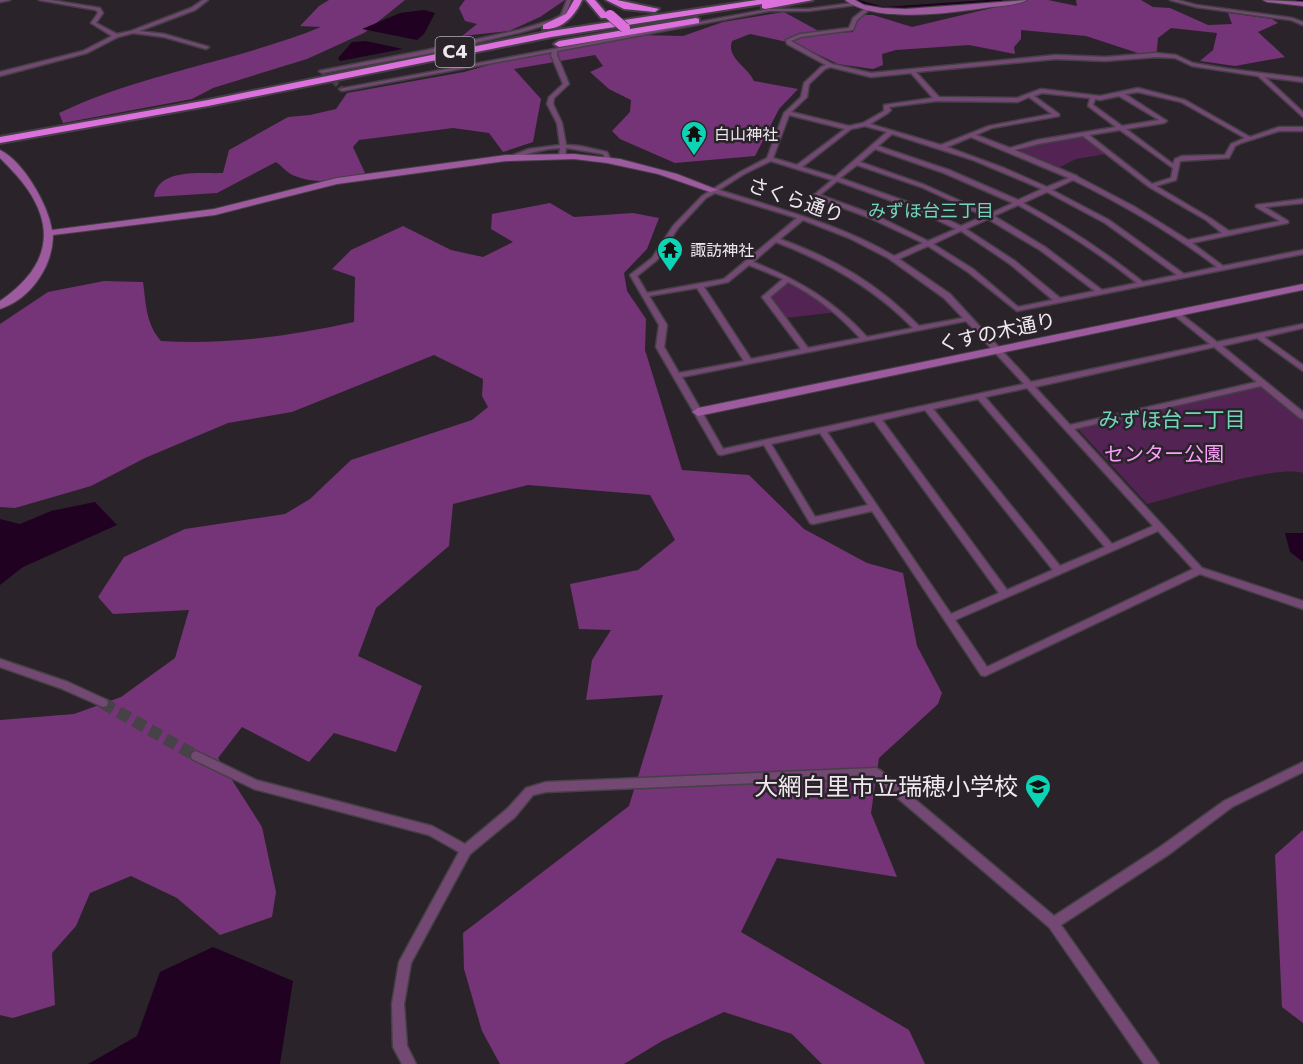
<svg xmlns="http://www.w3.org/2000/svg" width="1303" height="1064" font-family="'DejaVu Sans','Noto Sans JP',sans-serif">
<rect width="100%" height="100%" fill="#2a242a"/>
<path fill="#522353" d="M1083,137L1106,154L1076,159L1060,167L1018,150L1031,145Z
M789,281L804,289L837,312L786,318L770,297Z
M1259,387L1265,388L1303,419V473C1276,464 1179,496 1147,504L1078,429Z"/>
<path fill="#753477" d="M329,0H405L364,33L307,59L213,88L192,99L63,123L59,113C142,73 235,62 321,27L300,26L319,6Z
M465,0H565L540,17L509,31L462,36L477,24L465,21L459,8Z
M1025,0H1048L1077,6L1076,0H1141L1153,7L1170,8L1208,25L1232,24L1228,13L1272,19L1278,23L1258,32L1285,57L1235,66L1200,61L1213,50L1217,33L1171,28L1158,38L1156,59L1086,36L1021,30V39L1014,47L1015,54L969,45L896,50L882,54L883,65L873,69L838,64L796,44L750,34L732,41C726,58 748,67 754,81L798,89L779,109L755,156L675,163L620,139L612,131L630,112L631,100L609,89L590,72L603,66L595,55L514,69L541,99L533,142L503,152L489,133L453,128L359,140L353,147L365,173C344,181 316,185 295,176C288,174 282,166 276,162L217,193L154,197C158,168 201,174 223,173L229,150L288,117L310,115L336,109L347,93L464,72L503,61L638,35L683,36L723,22L784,12L824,34L853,32L859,15H873L912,27Z
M550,203L574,217L633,213L659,218L647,249L624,273L627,291L646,319L645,350L682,470L749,475L804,529L867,563L903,573L917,646L942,693L938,704L879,758L871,813L897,877L777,858L741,932L909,1030L925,1064H822L792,1034L724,1012L662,1041L624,1064H500L482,1031L464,969L463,933L629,806L663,695L586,700L592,660L611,630L579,629L570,584L638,570L675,540L650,495L528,485L453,504L449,546L376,608L358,656L422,686L396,752L334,733L309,762L242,727L218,758L262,827L276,892L272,917L220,935L177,898L131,876L90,893L76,926L52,953L55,1005L13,1018L0,1015V720L74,714L121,697L175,658L189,610L113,614L98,597L124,557L185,529L285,514L310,499L351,460L472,420L488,407L482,396L483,379L434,355L292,412L228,423L145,458L91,486L15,508L0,507V324L48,292L104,281L143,282C146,304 146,324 161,341C226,345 291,336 354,322L355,277L332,269L351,250L403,226L451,250L483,257L513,242L491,229L492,214Z
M1303,830V1023L1282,1007L1275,855Z"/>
<path fill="#200121" d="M424,10L435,13L424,34L417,40L362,29L400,13Z
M366,41L403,49L340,61L338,58L352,42Z
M95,502L117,525L23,567L0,585V519L20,524L51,511Z
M1285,533H1303V562L1290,552Z
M213,947L293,981L280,1064H88L137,1036L160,972Z"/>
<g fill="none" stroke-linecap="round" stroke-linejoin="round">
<path stroke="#200121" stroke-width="2" d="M856,0L883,8L1001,0
M1297,0L1303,1"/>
<path stroke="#474247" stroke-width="5" stroke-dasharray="5 3" stroke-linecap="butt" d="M322,71L342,89"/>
<path stroke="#474247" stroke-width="12" stroke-dasharray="12 6" stroke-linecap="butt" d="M103,703L196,756"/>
<defs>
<path id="street" d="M0,0H10L0,2Z
M39,0H50L100,8L103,13L96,23L117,34L131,31L191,8L203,0H208L195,10L139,31L164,34L209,47L206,49L164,37L133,33L118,37L87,53L0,76V72L83,51L112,36L91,23L98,13L96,10Z
M567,0H571L565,17L556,22L522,32L427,54L322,73L319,71L427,50L519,30L552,20L561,15Z
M1170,0H1178L1196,5L1292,18L1303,22V25L1291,20L1196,7Z
M853,3H855V5L808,11H769L557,51V55L569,84L554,98L553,104L562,123L566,145L580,146L607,152L611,160L608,162L606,161L603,154L567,148H566L565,156L562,158L559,156L560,148C540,149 524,155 506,161L503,159L529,149L560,145L557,123L547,104L549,97L563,84L551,55L552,52L342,91L339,89L769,9H808Z
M866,8L870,9L857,20L853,30L801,37L791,41L832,64L871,73L1056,55L1105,57L1156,53L1176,55L1193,63L1229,69L1303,78V82L1265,77L1303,112V117L1258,76L1192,66L1175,58L1156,57L1105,61L1056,59L916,72L939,97L1017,98L1041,89L1100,96L1138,88L1185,100L1250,137L1279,127H1303V131H1279L1241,143L1235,146L1229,158L1180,161L1176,180L1156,186L1210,218L1229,231L1280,221L1256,207V205L1303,199V203L1265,207L1288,221V223L1192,243L1223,266L1303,250V254L1017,311L968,272L928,246L899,259L950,294L1031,382L1210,344L1174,315V311H1177L1217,342L1303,324V328L1264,337L1303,365V371L1257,338L1222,346L1303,412V419L1300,418L1261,386L1074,429L1202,568L1303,601V609L1200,574L985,676L981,675L872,511L813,524L810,523L764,445L721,455L718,454L656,347L659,325L630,275L652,258L673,226L702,196L740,172L767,158L784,113L801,97L804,83L821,67L826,65L787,44L786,40L800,34L849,28L853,18ZM830,67L871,77L911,73L933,98L884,105V111L863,123L849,126L791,112L807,97L809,84L825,69ZM1138,92L1181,102L1245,138L1231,144L1225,155L1182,156L1175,159L1173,164L1126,129L1164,123L1167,121L1125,94ZM1042,93L1090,98L1088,106L1116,127L1037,140L1010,148L976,135L992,128L1059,116V114L1034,96ZM1119,96L1159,120L1122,126L1093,105L1095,99L1100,100ZM1029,97L1052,114L989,126L941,145L870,124L888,113L891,110L889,107L937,101L1018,102ZM789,115L845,129L797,165L773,158ZM865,126L887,132L835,177L802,167L851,129ZM1120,130L1173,168L1171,178L1152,184L1089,135ZM892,134L973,160L1042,189L1018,200L949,170L878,146ZM1083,136L1149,187L1206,220L1222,233L1188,240L1135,207L1078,177L1077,176L1015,150L1038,144ZM971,137L1069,178L1047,187L1004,168L947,147ZM875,149L944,173L1013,203L989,214L925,185L860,162ZM771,161L832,180L814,195V197L870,218L923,243L894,256C840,224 779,209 719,190L744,174ZM857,165L921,187L984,216L961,226L919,206L840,178ZM1073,180C1124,205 1172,233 1217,267L1184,274L1109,220L1052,190ZM837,181L914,209L956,229L928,241L875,215L820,195ZM1047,192L1105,223L1177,275L1143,282C1105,252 1066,226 1023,203ZM715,193L797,218L724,279L647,293L637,276L657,260L678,228L706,198ZM1018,205C1060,228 1099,253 1137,283L1102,290L1045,247L994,216ZM988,219L1040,250L1095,291L1060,298L1015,261L966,229ZM803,220L849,238L888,258L944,298L963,318L919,326C878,284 835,259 780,239ZM961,231L1010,264L1053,300L1018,307L973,269L933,244ZM776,242C828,262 874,288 913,328L867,337C834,301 797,279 753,262ZM749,265L783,279L762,297L801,349L751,359L704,287L728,282ZM788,282C816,296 839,315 860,338L808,348L770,297ZM697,288L744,361L679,373L664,347L667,325L649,296ZM966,321L1024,384L723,449L682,377ZM1214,347L1257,382L1070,425L1035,387ZM1027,388L1153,526L1112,544L985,397ZM978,399L1105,547L1060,566L933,409ZM925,410L1053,570L1007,590L882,420ZM874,421L999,593L951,614L827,432ZM820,433L868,505L815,517L771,444ZM1158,531L1193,569L987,667L955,620Z
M0,659L68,682L107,700L108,703L107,706L103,707L60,688L0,667Z
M196,751L256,780L432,826L465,844L507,809L526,788L546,782L876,768L880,770L1054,916L1160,847L1224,801L1303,762V772L1232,807L1168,855L1061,925L1159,1064H1144L1049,927L874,778L546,792L533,795L515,817L470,854L411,963L404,1004L407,1046L416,1064H402L393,1047L392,1004L399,962L459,852L429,835L254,789L192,759L191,756L192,753Z"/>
<path id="secondary" d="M845,0H855L864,5L882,8L906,9L1027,0C1017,5 1002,6 991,7C953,13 876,24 845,0Z
M1263,0L1303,2V6L1267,2Z
M0,150C23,161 48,204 52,230L214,209L337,178L506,155L574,154L620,159L677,174L718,190L710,192L658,174L607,163L574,159L506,161L337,184L215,215L53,235C53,266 31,299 0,309V301C42,272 59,236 28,190C20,178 10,168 0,158Z
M1303,284V290L698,416L692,412L698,408Z"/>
<path id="highway" d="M574,0H582C575,16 562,30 543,29V25L566,14Z
M586,0H595L607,14V18H601Z
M606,0H617L659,9L655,12L624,9Z
M757,0H813L765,9L762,8V4L551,37L208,106L0,143V137L208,100L551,31Z
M696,18L699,19V23L559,47L554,44L559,41Z"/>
</defs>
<use href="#street" stroke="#454045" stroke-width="3"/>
<use href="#secondary" stroke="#454045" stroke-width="2"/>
<use href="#highway" stroke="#454045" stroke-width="4"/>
<use href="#street" fill="#734973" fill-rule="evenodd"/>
<use href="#secondary" fill="#9d5a9e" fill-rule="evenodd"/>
<use href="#highway" fill="#dc71de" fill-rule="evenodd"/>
<defs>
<path id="highway-bridge" d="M610,15L625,28"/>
</defs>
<use href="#highway-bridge" stroke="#454045" stroke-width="11" stroke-linecap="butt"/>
<use href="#highway-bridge" stroke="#dc71de" stroke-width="10"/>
</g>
<defs>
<symbol id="temple-pin" viewBox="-11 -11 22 30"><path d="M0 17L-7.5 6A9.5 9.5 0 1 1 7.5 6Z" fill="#0bd5b5" stroke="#2a242a"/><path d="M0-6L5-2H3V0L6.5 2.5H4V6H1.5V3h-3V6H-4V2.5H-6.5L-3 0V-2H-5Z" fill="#111"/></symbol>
<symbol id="school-pin" viewBox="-11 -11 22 30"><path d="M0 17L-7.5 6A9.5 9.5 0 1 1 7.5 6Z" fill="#0bd5b5" stroke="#2a242a"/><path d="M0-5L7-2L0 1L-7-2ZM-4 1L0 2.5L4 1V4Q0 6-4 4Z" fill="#111"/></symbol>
</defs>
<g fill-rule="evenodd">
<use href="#temple-pin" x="679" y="119" width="30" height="40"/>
<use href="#temple-pin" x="655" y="235" width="30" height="40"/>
<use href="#school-pin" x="1023" y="772" width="30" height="40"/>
</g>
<g text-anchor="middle" stroke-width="5" stroke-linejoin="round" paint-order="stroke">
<g font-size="16" fill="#eee9ee" stroke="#2a242a" text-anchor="start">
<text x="714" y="140">白山神社</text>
<text x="690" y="256">諏訪神社</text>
</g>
<rect fill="#2a242a" stroke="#b3aeb3" stroke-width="1.5" x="435.5" y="37" width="39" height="30" rx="4.5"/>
<g font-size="18" font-weight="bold" fill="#eee9ee">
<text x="455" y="58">C4</text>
</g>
<g font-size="18" fill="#71d4bd" stroke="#2a242a">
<text x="931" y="217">みずほ台三丁目</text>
</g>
<g font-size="20" fill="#eee9ee" stroke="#2a242a">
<text transform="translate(796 200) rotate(19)" y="7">さくら通り</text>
<text transform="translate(997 332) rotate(-12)" y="7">くすの木通り</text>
</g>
<g font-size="20" fill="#fa9ffb" stroke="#2a242a">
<text x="1164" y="461">センター公園</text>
</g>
<g font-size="21" fill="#71d4bd" stroke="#2a242a">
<text x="1172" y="427">みずほ台二丁目</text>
</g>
<g font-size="24" fill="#eee9ee" stroke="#2a242a" text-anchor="end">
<text x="1018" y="795">大網白里市立瑞穂小学校</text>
</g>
</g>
</svg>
